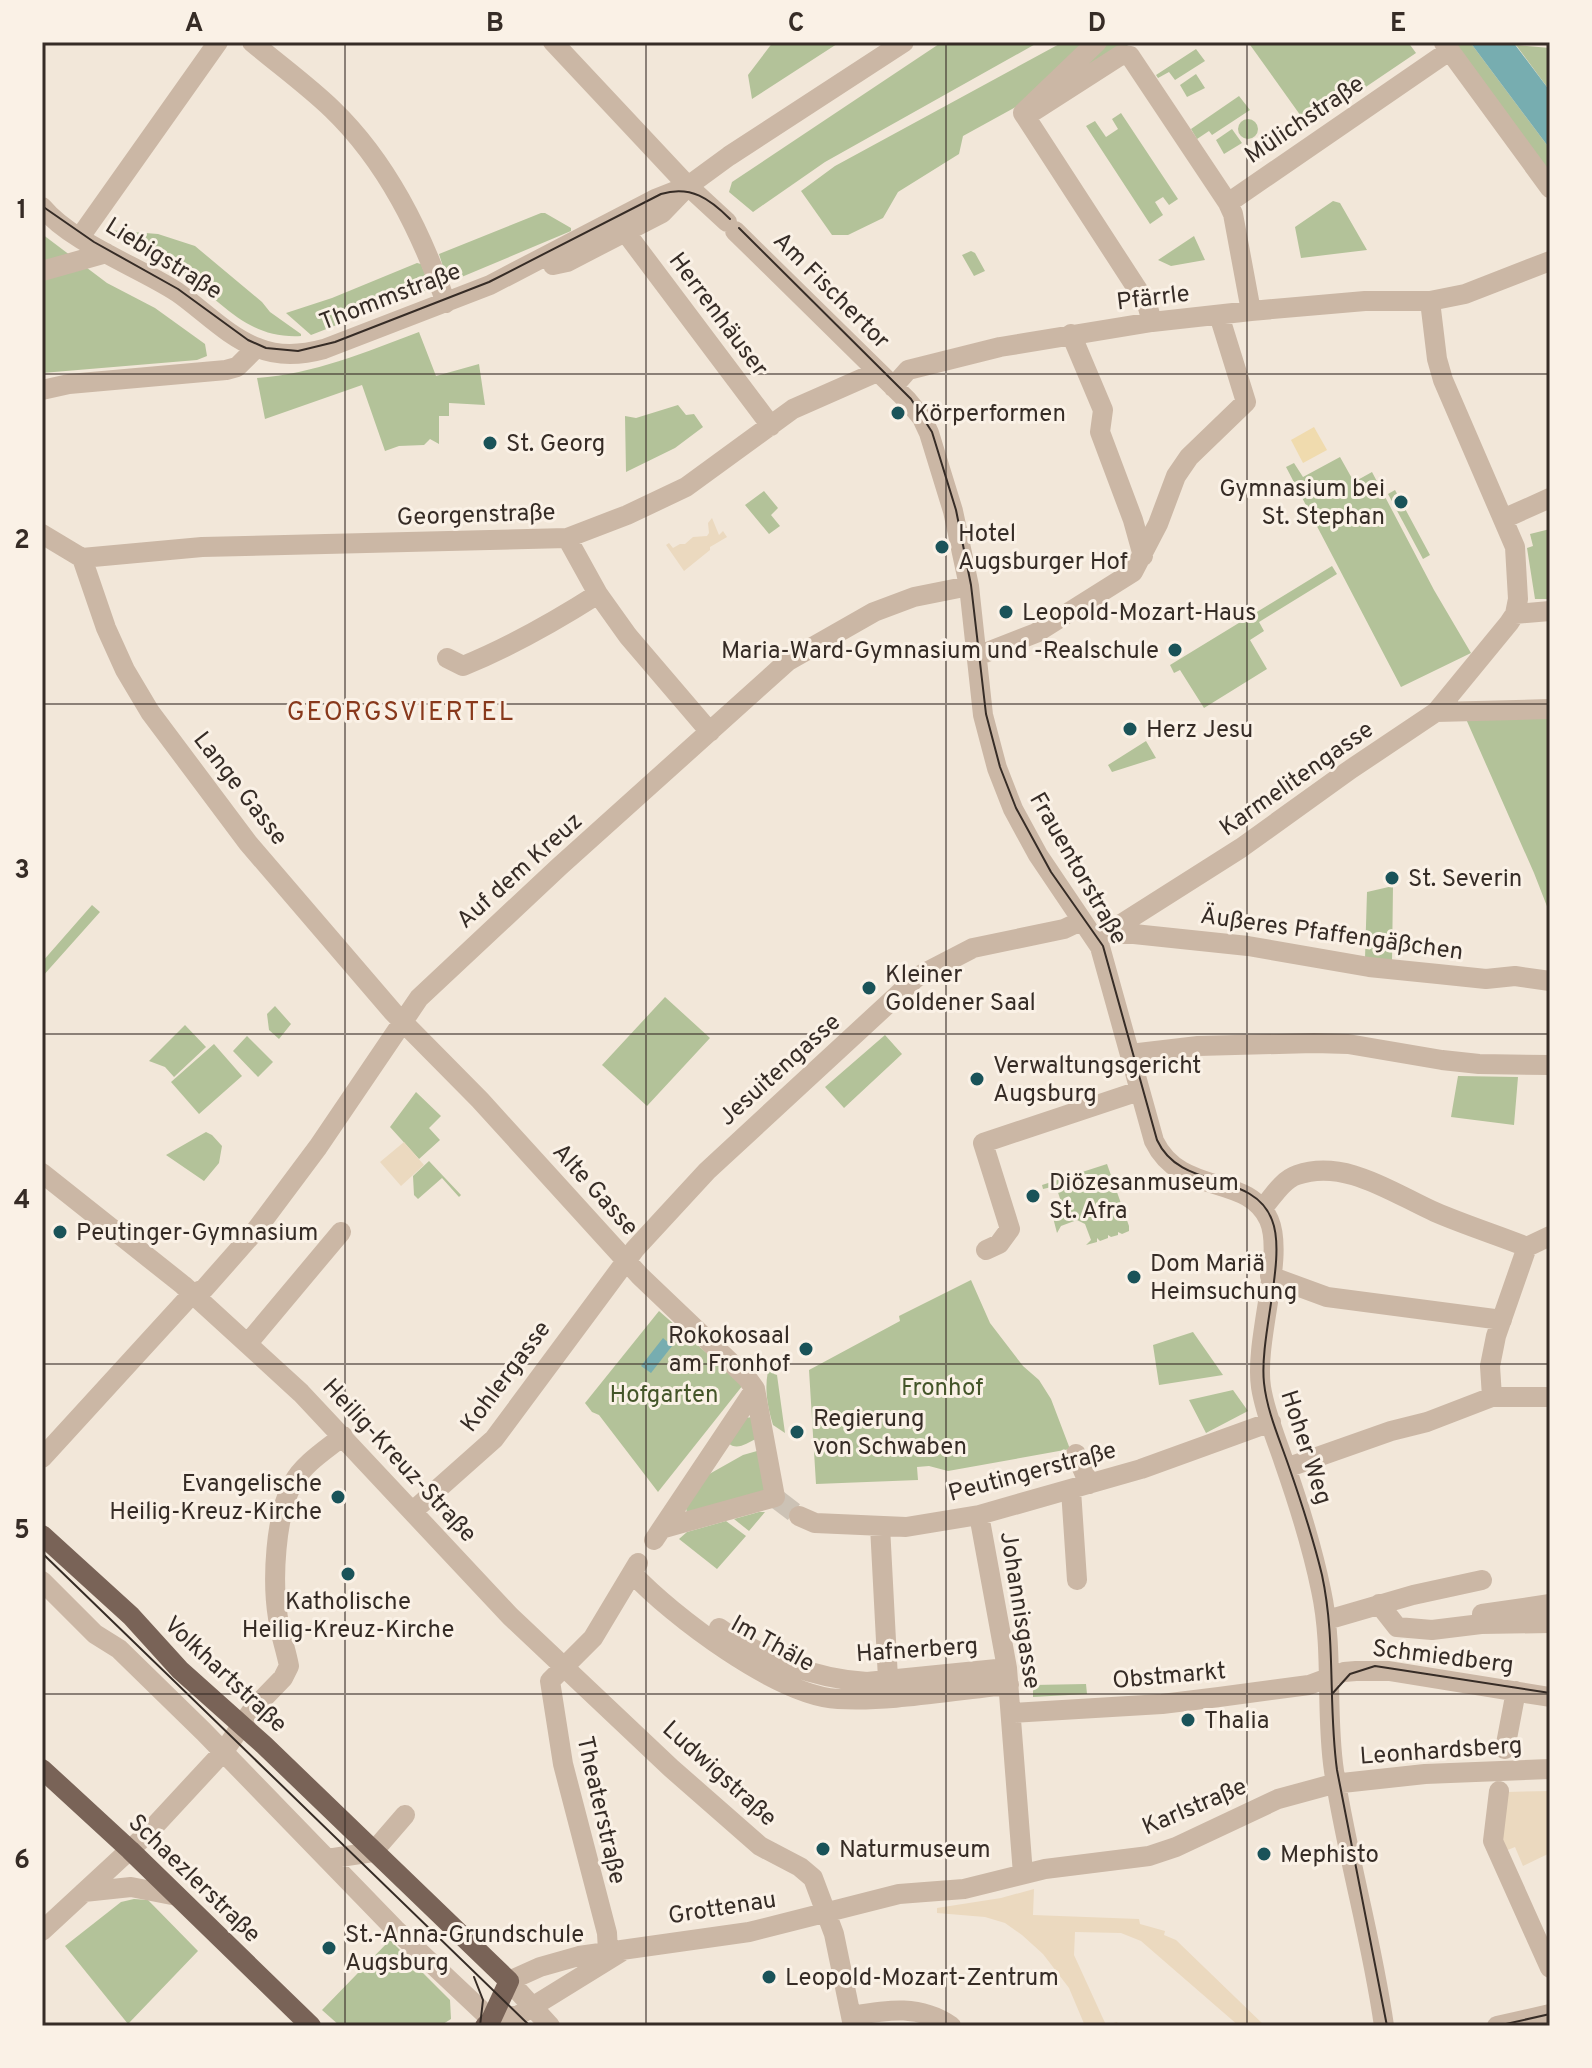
<svg xmlns="http://www.w3.org/2000/svg" width="1592" height="2068" font-family="Overpass,sans-serif">
<rect width="100%" height="100%" fill="#f2e7d9"/>
<path fill="#b3c299" d="M773,42H840L752,99L748,75Z
M942,42H1039L825,162L753,212L729,192L732,182Z
M1063,42H1134L963,136L959,154L898,192L883,218L848,235H832L801,191L835,166Z
M1248,42H1408L1416,53L1308,126Z
M1461,42H1470L1550,149V188L1449,51Z
M1516,45L1550,48V91Z
M1196,49L1205,61L1175,80L1169,72L1158,78L1156,75Z
M1196,74L1205,88L1187,97L1180,85Z
M1239,96L1250,110L1212,135L1209,131L1197,139L1191,129Z
M1121,113L1178,199L1169,205L1163,197L1155,202L1163,215L1150,224L1086,126L1095,121L1106,137L1118,129L1112,119Z
M1238 129a10 10 0 1 1 20 0a10 10 0 1 1-20 0Z
M1232,129L1242,143L1224,154L1216,140Z
M1333,201L1340,203L1367,250L1301,258L1295,227Z
M541,213H545L571,228V231L452,281L447,279L439,254Z
M108,230L158,234L195,246L262,302L270,312L301,334V336C246,339 224,302 183,275C158,259 132,246 107,232Z
M42,234L107,283L155,308L205,344L207,356L197,360L42,373Z
M1194,236L1205,260L1171,266L1158,260Z
M971,251L975,253L985,271L974,276L962,255Z
M417,263L421,264L429,284L427,290L311,335L286,313L332,298Z
M419,332L436,376L479,364L485,405L449,403V416H439V444L430,439L424,445L399,446L385,451L362,385L265,419L257,378C314,374 366,352 419,332Z
M678,405L686,415L694,414L703,427L675,448L626,472L625,416L636,418Z
M1340,457L1354,482L1372,472L1434,590L1471,653L1401,687L1286,467L1294,463L1303,477Z
M1395,490L1430,555L1423,559L1388,494Z
M764,491L778,508L771,515L780,526L769,534L745,505Z
M1550,529V599H1535L1527,548L1533,546L1530,534Z
M1332,566L1337,574L1259,622L1264,631L1250,640L1267,669L1204,708L1180,670L1174,673L1170,665Z
M1550,714V914L1534,873L1466,719Z
M1146,741L1156,758L1112,772L1108,765Z
M1393,886L1392,962L1365,958L1367,892Z
M92,905L100,912L42,977V962Z
M665,997L710,1038L647,1106L602,1065Z
M275,1006L291,1024L279,1039L269,1030L267,1014Z
M185,1025L206,1047L174,1077L165,1067L149,1061Z
M885,1035L902,1054L844,1108L825,1087Z
M247,1036L273,1062L258,1077L233,1051Z
M214,1044L242,1076L199,1114L171,1082Z
M1458,1076L1518,1077L1514,1125L1451,1117Z
M416,1092L441,1116L429,1128L440,1140L419,1159L390,1127Z
M206,1132L212,1135L222,1146L219,1163L204,1181L166,1155Z
M429,1161L461,1195L459,1197L442,1178L418,1199L414,1195L413,1176Z
M1107,1164L1129,1226V1231L1122,1234L1118,1232V1235L1111,1237L1108,1235V1238L1100,1241L1097,1238V1242L1086,1245L1091,1240L1085,1224L1077,1220L1061,1226L1057,1233L1050,1206L1061,1202L1056,1186L1043,1189L1042,1185Z
M971,1280L990,1323L1023,1366L1039,1380L1051,1399L1070,1449L948,1471L929,1466L917,1467L918,1480L816,1484L809,1370L900,1321L899,1316Z
M659,1311L743,1385L658,1492L599,1415L592,1412L585,1403Z
M1193,1332L1223,1375L1159,1385L1153,1345Z
M772,1358L774,1374L777,1375L785,1433L773,1425C766,1401 763,1381 772,1358Z
M1233,1390L1248,1411L1206,1433L1189,1400Z
M753,1417L756,1439C747,1443 737,1451 728,1443L744,1418Z
M757,1451L768,1490L687,1513L686,1508L704,1477L743,1455Z
M759,1512H765L749,1531L734,1519Z
M726,1521L746,1536L717,1569L679,1539L687,1532Z
M1086,1684L1087,1694L1033,1697V1685Z
M134,1899L148,1900L198,1951L128,2024L65,1946L121,1902Z
M390,1940L450,2000L451,2019L440,2026H340L322,2010Z"/>
<path fill="#f0dbae" d="M1314,427L1327,450L1303,463L1291,440Z"/>
<path fill="#ebd9bf" d="M712,518L719,535L723,531L727,537L710,547V550L684,571L666,545L669,543L673,548L680,544H685L693,537L707,536L709,533L708,523Z
M404,1142L424,1165L401,1186L380,1162Z
M1550,1791V1853L1523,1866L1515,1847L1505,1851L1500,1826L1507,1792Z
M1034,1889L1033,1915L1139,1919L1140,1924L1165,1931L1164,1935L1176,1940L1265,2026H1239L1141,1941L1121,1933L1075,1932L1074,1955L1106,2025L1117,2022L1119,2026H1085L1069,1988L1043,1954L1022,1935L1005,1923L985,1917L937,1913V1908L1001,1898Z"/>
<path fill="#77adb0" d="M1470,42H1513L1550,91V149Z
M663,1338L672,1346L651,1373L641,1366Z"/>
<g fill="none" stroke-linecap="round" stroke-linejoin="round">
<path stroke="#ccc2b5" stroke-width="20" stroke-dasharray="20 10" stroke-linecap="butt" d="M778,1500L799,1516"/>
<path stroke="#cbb7a5" stroke-width="20" d="M252,42C278,64 307,85 332,109C387,162 421,232 446,303
M553,42L688,186L727,222
M1097,42L1023,113L1147,304L1152,322
M1444,43L1550,188
M1026,116L1121,55L1130,56L1228,203L1233,214L1251,311
M1228,203L1449,51
M42,207C72,243 137,266 177,292C203,310 228,337 258,348C280,357 302,355 324,349L490,285L655,199L688,186
M735,231L908,401L922,418L929,433L953,511L969,586L983,715L997,768L1013,809L1038,855L1100,947L1154,1141C1181,1197 1248,1173 1269,1220C1285,1257 1254,1340 1261,1387C1265,1413 1276,1438 1284,1462C1299,1505 1312,1546 1321,1590C1334,1650 1325,1711 1334,1771C1347,1856 1372,1940 1384,2026
M626,233L771,426
M80,237L218,42
M553,265L567,262L662,213L688,186L729,156L904,42
M42,271L106,253
M1071,334L1103,410L1100,432L1133,520L1143,556
M893,387L908,370L1000,347L1152,322L1251,311L1365,301H1430L1465,294L1550,261
M42,390L69,384L226,370L237,367L256,348
M1503,519L1550,498
M42,534L82,558
M567,538L598,594L628,636L710,732
M82,558L106,628L125,670L150,712L248,843L393,1012L480,1100L640,1276L747,1378L755,1389
M82,558L202,547L567,538L627,515L686,487L793,409L877,372
M1515,614L1550,611
M977,656L1036,633L1133,572L1158,524L1176,476L1189,457L1246,402L1219,315
M447,658L463,666C512,646 554,622 598,594
M1436,712L1550,709
M1107,934H1134L1248,946L1369,967L1438,974L1486,979L1515,976L1550,981
M1096,940L1241,848L1351,769L1436,712L1509,623L1515,614L1518,599L1515,547L1443,380L1437,359L1430,301
M1130,1054L1198,1046L1314,1043L1348,1044L1442,1060L1479,1064L1550,1065
M42,1173L183,1285L301,1393L510,1616L671,1768L760,1846L800,1867L813,1878L834,1934L853,2026
M1262,1209C1272,1198 1282,1180 1297,1175C1345,1158 1394,1194 1435,1212C1465,1225 1497,1235 1527,1247L1550,1236
M986,1250L999,1244L1010,1229L983,1143L1139,1091
M1270,1276L1327,1297L1502,1320
M248,1343L341,1232
M1492,1397L1490,1366L1496,1336L1527,1247
M1076,1454L1089,1484
M42,1458L192,1294L204,1289L256,1230L318,1147L419,998L560,866L788,661L874,612L914,597L969,586
M1286,1468L1391,1431L1427,1422L1492,1397H1550
M1071,1490L1077,1580
M413,1511L494,1439L635,1249L707,1171L917,977L973,948L1064,929L1081,921
M979,1515L1007,1668L1023,1874
M799,1516L815,1523L906,1527L979,1515L1141,1469L1271,1422
M880,1526L888,1679
M664,1528L775,1497
M654,1540L755,1389L775,1497
M632,1573C672,1616 778,1696 838,1699C894,1702 952,1690 1009,1685
M42,1581L95,1634L119,1649L204,1732L395,1929L498,2026
M1379,1604L1397,1627L1432,1630L1481,1624L1550,1623
M1482,1614L1550,1604
M1327,1620L1413,1595L1482,1580
M719,1628C761,1658 815,1679 867,1682L1007,1668
M1011,1713L1162,1704L1219,1697L1309,1685L1344,1672L1356,1671H1389L1550,1697
M1505,1749L1516,1691
M1499,1791L1493,1841L1550,1968
M327,1859L373,1852L405,1815
M84,1892L131,1887L177,1896
M42,1931L148,1833L224,1751L253,1709L283,1678L289,1666C286,1650 280,1634 278,1618C272,1581 275,1516 293,1483C303,1464 327,1449 343,1436
M608,1951L607,1933L563,1764L550,1681L593,1638L638,1563
M851,2016C887,2010 919,2004 951,2026
M491,2020L519,2015L621,1952
M550,2026L509,1981L540,1967L579,1956L749,1932L899,1894L964,1889L1045,1869L1149,1856L1176,1847L1278,1799L1333,1784L1425,1774L1550,1769
M1497,2026L1550,2014"/>
<path stroke="#796357" stroke-width="20" d="M42,1535L131,1616L180,1670L264,1745L509,1981L491,2020L485,2026
M42,1769L130,1850L311,2026"/>
<path stroke="#362c26" stroke-width="2" d="M42,206L94,242L178,289L248,340L266,348L298,351L335,342L489,282L661,194C691,185 710,199 730,219
M739,228L911,399L932,432L956,510L971,585L986,714L1000,767L1016,808L1051,872L1103,946L1157,1140C1181,1192 1253,1170 1272,1220C1287,1257 1259,1337 1264,1383C1267,1411 1279,1438 1288,1464C1301,1501 1313,1538 1322,1575C1336,1640 1328,1705 1337,1770L1387,2026
M42,1553L530,2026
M1332,1694L1350,1674L1375,1666L1550,1693
M474,1977L483,2000L480,2026
M1497,2026L1550,2014"/>
</g>
<path fill="none" stroke="#362c26" stroke-width="2" stroke-opacity="0.55" d="M345,42V2026M646,42V2026M946,42V2026M1247,42V2026M42,374H1550M42,704H1550M42,1034H1550M42,1364H1550M42,1694H1550"/>
<g fill="#1a5359" stroke="#faf1e6" stroke-width="3">
<circle cx="898" cy="413" r="8"/>
<circle cx="490" cy="443" r="8"/>
<circle cx="1401" cy="502" r="8"/>
<circle cx="942" cy="547" r="8"/>
<circle cx="1006" cy="612" r="8"/>
<circle cx="1175" cy="650" r="8"/>
<circle cx="1130" cy="729" r="8"/>
<circle cx="1392" cy="878" r="8"/>
<circle cx="869" cy="988" r="8"/>
<circle cx="977" cy="1079" r="8"/>
<circle cx="1033" cy="1196" r="8"/>
<circle cx="60" cy="1232" r="8"/>
<circle cx="1134" cy="1277" r="8"/>
<circle cx="806" cy="1349" r="8"/>
<circle cx="797" cy="1432" r="8"/>
<circle cx="338" cy="1497" r="8"/>
<circle cx="348" cy="1574" r="8"/>
<circle cx="1188" cy="1720" r="8"/>
<circle cx="823" cy="1849" r="8"/>
<circle cx="1264" cy="1854" r="8"/>
<circle cx="329" cy="1948" r="8"/>
<circle cx="769" cy="1977" r="8"/>
</g>
<g text-anchor="middle" stroke-width="6" stroke-linejoin="round" paint-order="stroke">
<g font-size="24" fill="#362c26" stroke="#faf1e6">
<text transform="translate(1304 119) rotate(-34)" y="8">Mülichstraße</text>
<text transform="translate(164 258) rotate(32)" y="8">Liebigstraße</text>
<text transform="translate(832 290) rotate(45)" y="8">Am Fischertor</text>
<text transform="translate(390 296) rotate(-21)" y="8">Thommstraße</text>
<text transform="translate(1153 297) rotate(-7)" y="8">Pfärrle</text>
<text transform="translate(719 314) rotate(53)" y="8">Herrenhäuser</text>
<text transform="translate(476 514) rotate(-2)" y="8">Georgenstraße</text>
<text transform="translate(1296 778) rotate(-35)" y="8">Karmelitengasse</text>
<text transform="translate(241 788) rotate(52)" y="8">Lange Gasse</text>
<text transform="translate(1079 868) rotate(60)" y="8">Frauentorstraße</text>
<text transform="translate(519 870) rotate(-42)" y="8">Auf dem Kreuz</text>
<text transform="translate(1332 933) rotate(8)" y="8">Äußeres Pfaffengäßchen</text>
<text transform="translate(779 1069) rotate(-42)" y="8">Jesuitengasse</text>
<text transform="translate(596 1189) rotate(48)" y="8">Alte Gasse</text>
<text transform="translate(505 1376) rotate(-53)" y="8">Kohlergasse</text>
<text transform="translate(1307 1447) rotate(72)" y="8">Hoher Weg</text>
<text transform="translate(400 1460) rotate(47)" y="8">Heilig-Kreuz-Straße</text>
<text transform="translate(1032 1471) rotate(-15)" y="8">Peutingerstraße</text>
<text transform="translate(1021 1610) rotate(81)" y="8">Johannisgasse</text>
<text transform="translate(773 1643) rotate(29)" y="8">Im Thäle</text>
<text transform="translate(917 1649) rotate(-4)" y="8">Hafnerberg</text>
<text transform="translate(1443 1656) rotate(7)" y="8">Schmiedberg</text>
<text transform="translate(226 1674) rotate(43)" y="8">Volkhartstraße</text>
<text transform="translate(1169 1675) rotate(-5)" y="8">Obstmarkt</text>
<text transform="translate(1441 1750) rotate(-4)" y="8">Leonhardsberg</text>
<text transform="translate(720 1773) rotate(42)" y="8">Ludwigstraße</text>
<text transform="translate(1194 1806) rotate(-23)" y="8">Karlstraße</text>
<text transform="translate(602 1810) rotate(77)" y="8">Theaterstraße</text>
<text transform="translate(195 1878) rotate(44)" y="8">Schaezlerstraße</text>
<text transform="translate(722 1907) rotate(-9)" y="8">Grottenau</text>
</g>
<g font-size="24" fill="#362c26" stroke="#faf1e6" text-anchor="start">
<text x="914" y="421">Körperformen</text>
<text x="506" y="451">St. Georg</text>
<text x="1385" y="496" text-anchor="end">Gymnasium bei<tspan x="1385" dy="28">St. Stephan</tspan></text>
<text x="958" y="541">Hotel<tspan x="958" dy="28">Augsburger Hof</tspan></text>
<text x="1022" y="620">Leopold-Mozart-Haus</text>
<text x="1159" y="658" text-anchor="end">Maria-Ward-Gymnasium und -Realschule</text>
<text x="1146" y="737">Herz Jesu</text>
<text x="1408" y="886">St. Severin</text>
<text x="885" y="982">Kleiner<tspan x="885" dy="28">Goldener Saal</tspan></text>
<text x="993" y="1073">Verwaltungsgericht<tspan x="993" dy="28">Augsburg</tspan></text>
<text x="1049" y="1190">Diözesanmuseum<tspan x="1049" dy="28">St. Afra</tspan></text>
<text x="76" y="1240">Peutinger-Gymnasium</text>
<text x="1150" y="1271">Dom Mariä<tspan x="1150" dy="28">Heimsuchung</tspan></text>
<text x="790" y="1343" text-anchor="end">Rokokosaal<tspan x="790" dy="28">am Fronhof</tspan></text>
<text x="813" y="1426">Regierung<tspan x="813" dy="28">von Schwaben</tspan></text>
<text x="322" y="1491" text-anchor="end">Evangelische<tspan x="322" dy="28">Heilig-Kreuz-Kirche</tspan></text>
<text x="348" y="1609" text-anchor="middle">Katholische<tspan x="348" dy="28">Heilig-Kreuz-Kirche</tspan></text>
<text x="1204" y="1728">Thalia</text>
<text x="839" y="1857">Naturmuseum</text>
<text x="1280" y="1862">Mephisto</text>
<text x="345" y="1942">St.-Anna-Grundschule<tspan x="345" dy="28">Augsburg</tspan></text>
<text x="785" y="1985">Leopold-Mozart-Zentrum</text>
</g>
<g font-size="24" fill="#445529" stroke="#faf1e6">
<text x="942" y="1395">Fronhof</text>
<text x="664" y="1402">Hofgarten</text>
</g>
<g font-size="26" letter-spacing="2" fill="#88391c" stroke="#faf1e6">
<text x="401" y="720">GEORGSVIERTEL</text>
</g>
</g>
<rect width="1592" height="2068" fill="none" stroke="#faf1e6" stroke-width="88"/>
<rect x="44" y="44" width="1504" height="1980" fill="none" stroke="#362c26" stroke-width="3"/>
<g font-size="26" text-anchor="middle" font-weight="bold" fill="#362c26">
<text x="194" y="31">A</text>
<text x="495" y="31">B</text>
<text x="796" y="31">C</text>
<text x="1097" y="31">D</text>
<text x="1398" y="31">E</text>
<text x="22" y="218">1</text>
<text x="22" y="548">2</text>
<text x="22" y="878">3</text>
<text x="22" y="1208">4</text>
<text x="22" y="1538">5</text>
<text x="22" y="1868">6</text>
</g>
</svg>
